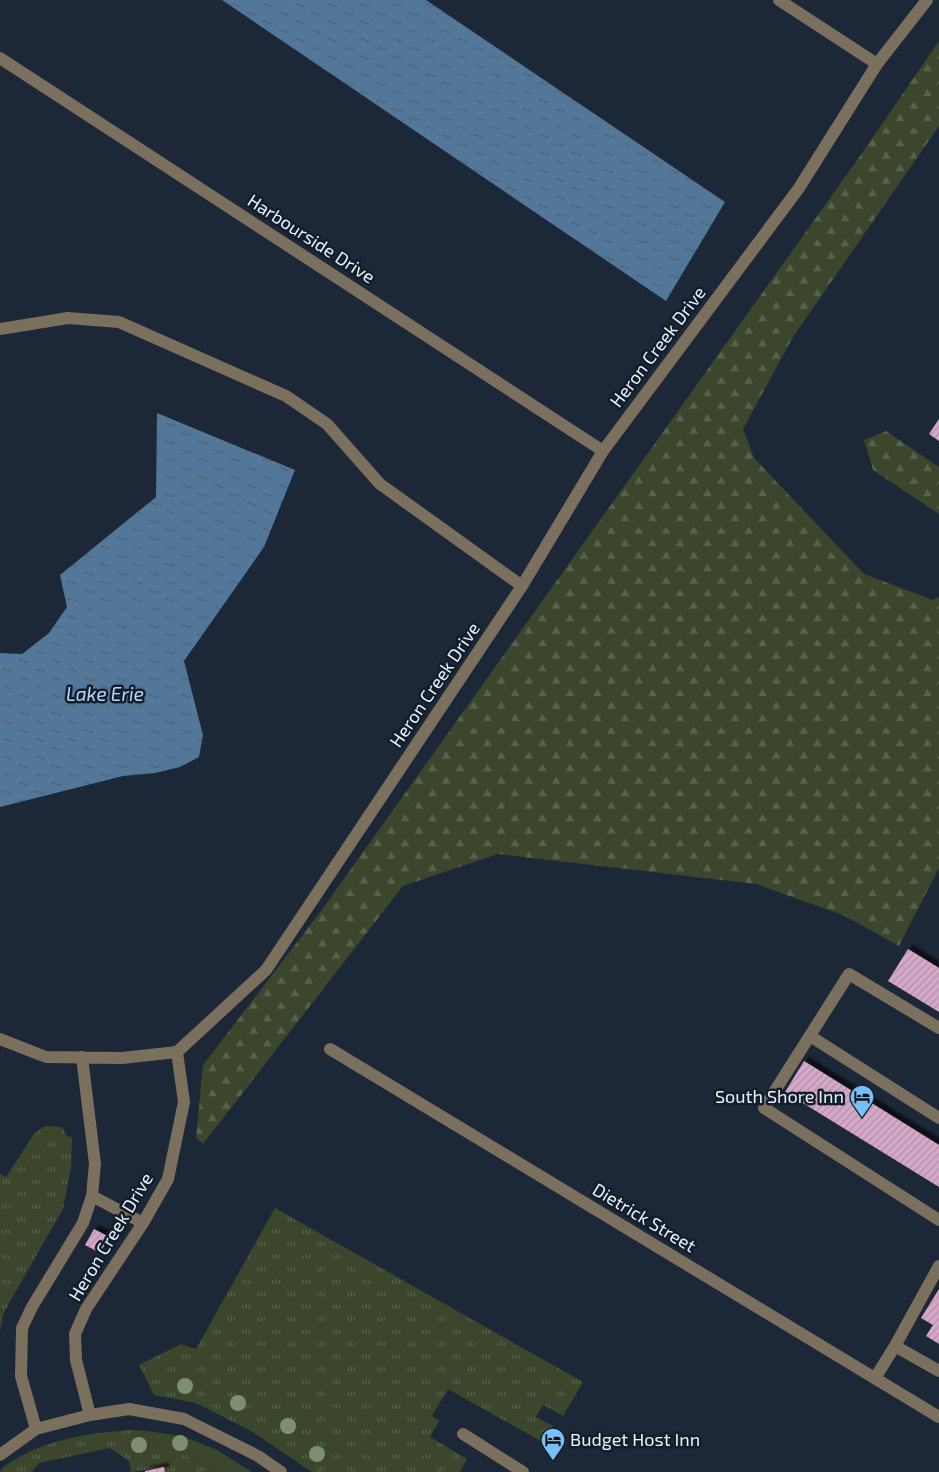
<svg xmlns="http://www.w3.org/2000/svg" width="939" height="1472" font-family="'Exo 2',sans-serif">
<defs>
<pattern id="grass-tufts" width="24" height="20" patternUnits="userSpaceOnUse" patternTransform="scale(1.25)"><rect width="24" height="20" fill="#3c462c"/><path d="M3 7l-1-3M5 7V3M7 7l1-3M15 17l-1-3M17 17v-4M19 17l1-3" fill="none" stroke="#58614c"/></pattern>
<pattern id="forest-firs" width="22" height="20" patternUnits="userSpaceOnUse" patternTransform="scale(1.25)"><rect width="22" height="20" fill="#3c462c"/><path d="M5 1l3.5 6h-7zM16 11l3.5 6h-7z" fill="#58614c"/></pattern>
<pattern id="water-ripples" width="26" height="14" patternUnits="userSpaceOnUse" patternTransform="scale(1.25)"><rect width="26" height="14" fill="#537799"/><path d="M2 4q2-2 4 0t4 0M15 11q2-2 4 0t4 0" fill="none" stroke="#4c6072"/></pattern>
<pattern id="building-hatch" width="6" height="6" patternUnits="userSpaceOnUse" patternTransform="scale(1.25)"><rect width="6" height="6" fill="#d6a8c7"/><path d="M-1 1l2-2M0 6l6-6M5 7l2-2" fill="none" stroke="#b290a8"/></pattern>
<filter id="shadow"><feDropShadow dx="4.5" dy="-4.5" stdDeviation="1" flood-color="#0009"/></filter>
</defs>
<rect width="100%" height="100%" fill="#1c2737"/>
<path fill="url(#grass-tufts)" d="M45,1126L62,1127L67,1136L72,1137L71,1168L63,1209L3,1314L0,1331V1174L6,1177L34,1134Z
M275,1208L583,1382L563,1416L543,1405L536,1417L553,1426L544,1443L448,1389L432,1416L439,1421L430,1437L467,1459L460,1472H312L251,1431L196,1403L154,1395L139,1365L181,1344L196,1349Z
M132,1430L147,1431L148,1438L164,1448L180,1451L207,1469L217,1472H165L164,1467L131,1472L129,1461L110,1448L39,1463L32,1472H0C2,1466 9,1464 14,1460C51,1438 90,1433 132,1430Z"/>
<path fill="url(#forest-firs)" d="M939,41V126L793,337L743,429L754,458L864,574L933,600L939,597V868L899,946L843,915L756,884L498,854L403,886L203,1144L196,1138L203,1065L321,911L860,156Z
M886,431L939,467V514L873,470L864,440Z"/>
<path fill="#3c462c" d="M147,1431L182,1436L217,1450L252,1472H217L207,1469L180,1451L164,1448L148,1438Z"/>
<path fill="url(#water-ripples)" d="M222,0H426L725,202L666,301Z
M157,413L295,470L264,547L184,661L203,735L199,757L180,767L155,773L123,776L0,807V653L22,654L49,633L67,607L60,575L156,497Z"/>
<path fill="url(#building-hatch)" filter="url(#shadow)" d="M939,419V441L929,434Z
M908,949L939,968V1012L888,981Z
M804,1061L939,1145V1187L785,1092Z
M94,1229L109,1237L100,1253L85,1245Z
M939,1289V1344L926,1336L933,1325L921,1318Z
M164,1467L165,1472H145V1471Z"/>
<g fill="none" stroke-linecap="round" stroke-linejoin="round">
<path stroke="#7a705d" stroke-width="12" d="M779,0L877,64
M0,58L603,451
M0,329L68,318L119,322L286,396L327,424L380,484L522,586
M939,1028L849,974L764,1108L939,1220
M810,1036L939,1118
M0,1039L46,1057L122,1058L177,1052
M330,1049L939,1417
M177,1052L266,970L522,586L603,451L799,188L877,64L927,0
M92,1196L143,1223
M939,1266L895,1346L939,1371
M875,1378L895,1346
M90,1415L76,1360L75,1334L86,1309L143,1223L168,1179L184,1102L177,1052
M36,1429L21,1376L22,1328L32,1307L83,1223L92,1196L95,1164L82,1057
M463,1434L523,1472
M0,1455L36,1429L90,1415L129,1409L184,1419L258,1456L281,1472"/>
</g>
<g fill="#7c9070">
<circle cx="185" cy="1386" r="8"/>
<circle cx="238" cy="1403" r="8"/>
<circle cx="288" cy="1426" r="8"/>
<circle cx="180" cy="1443" r="8"/>
<circle cx="139" cy="1445" r="8"/>
<circle cx="317" cy="1454" r="8"/>
</g>
<defs>
<symbol id="hotel-pin" viewBox="-11 -11 22 30"><path d="M0 17L-7.5 6A9.5 9.5 0 1 1 7.5 6Z" fill="#77c0f7" stroke="#131e2c"/><path d="M-6-4.5h1.5V1H6V5H4.5V3h-9V5H-6ZM-4 0a1.8 1.8 0 1 1 3.6 0ZM.5 0V-2.5h3Q6-2.5 6 0Z" fill="#111"/></symbol>
</defs>
<g fill-rule="evenodd">
<use href="#hotel-pin" x="848" y="1083" width="28" height="38"/>
<use href="#hotel-pin" x="539" y="1426" width="28" height="38"/>
</g>
<g text-anchor="middle" stroke-width="5" stroke-linejoin="round" paint-order="stroke">
<g font-size="18" fill="#eaf2fc" stroke="#131e2c">
<text transform="translate(311 239) rotate(33)" y="6">Harbourside Drive</text>
<text transform="translate(658 347) rotate(-53)" y="6">Heron Creek Drive</text>
<text transform="translate(435 685) rotate(-56)" y="6">Heron Creek Drive</text>
<text transform="translate(644 1218) rotate(31)" y="6">Dietrick Street</text>
<text transform="translate(111 1237) rotate(-59)" y="6">Heron Creek Drive</text>
</g>
<g font-size="18" fill="#eaf2fc" stroke="#131e2c" text-anchor="end">
<text x="844" y="1103">South Shore Inn</text>
<text x="570" y="1446" text-anchor="start">Budget Host Inn</text>
</g>
<g font-size="19" font-style="italic" fill="#b9dafc" stroke="#131e2c">
<text x="105" y="701">Lake Erie</text>
</g>
</g>
</svg>
